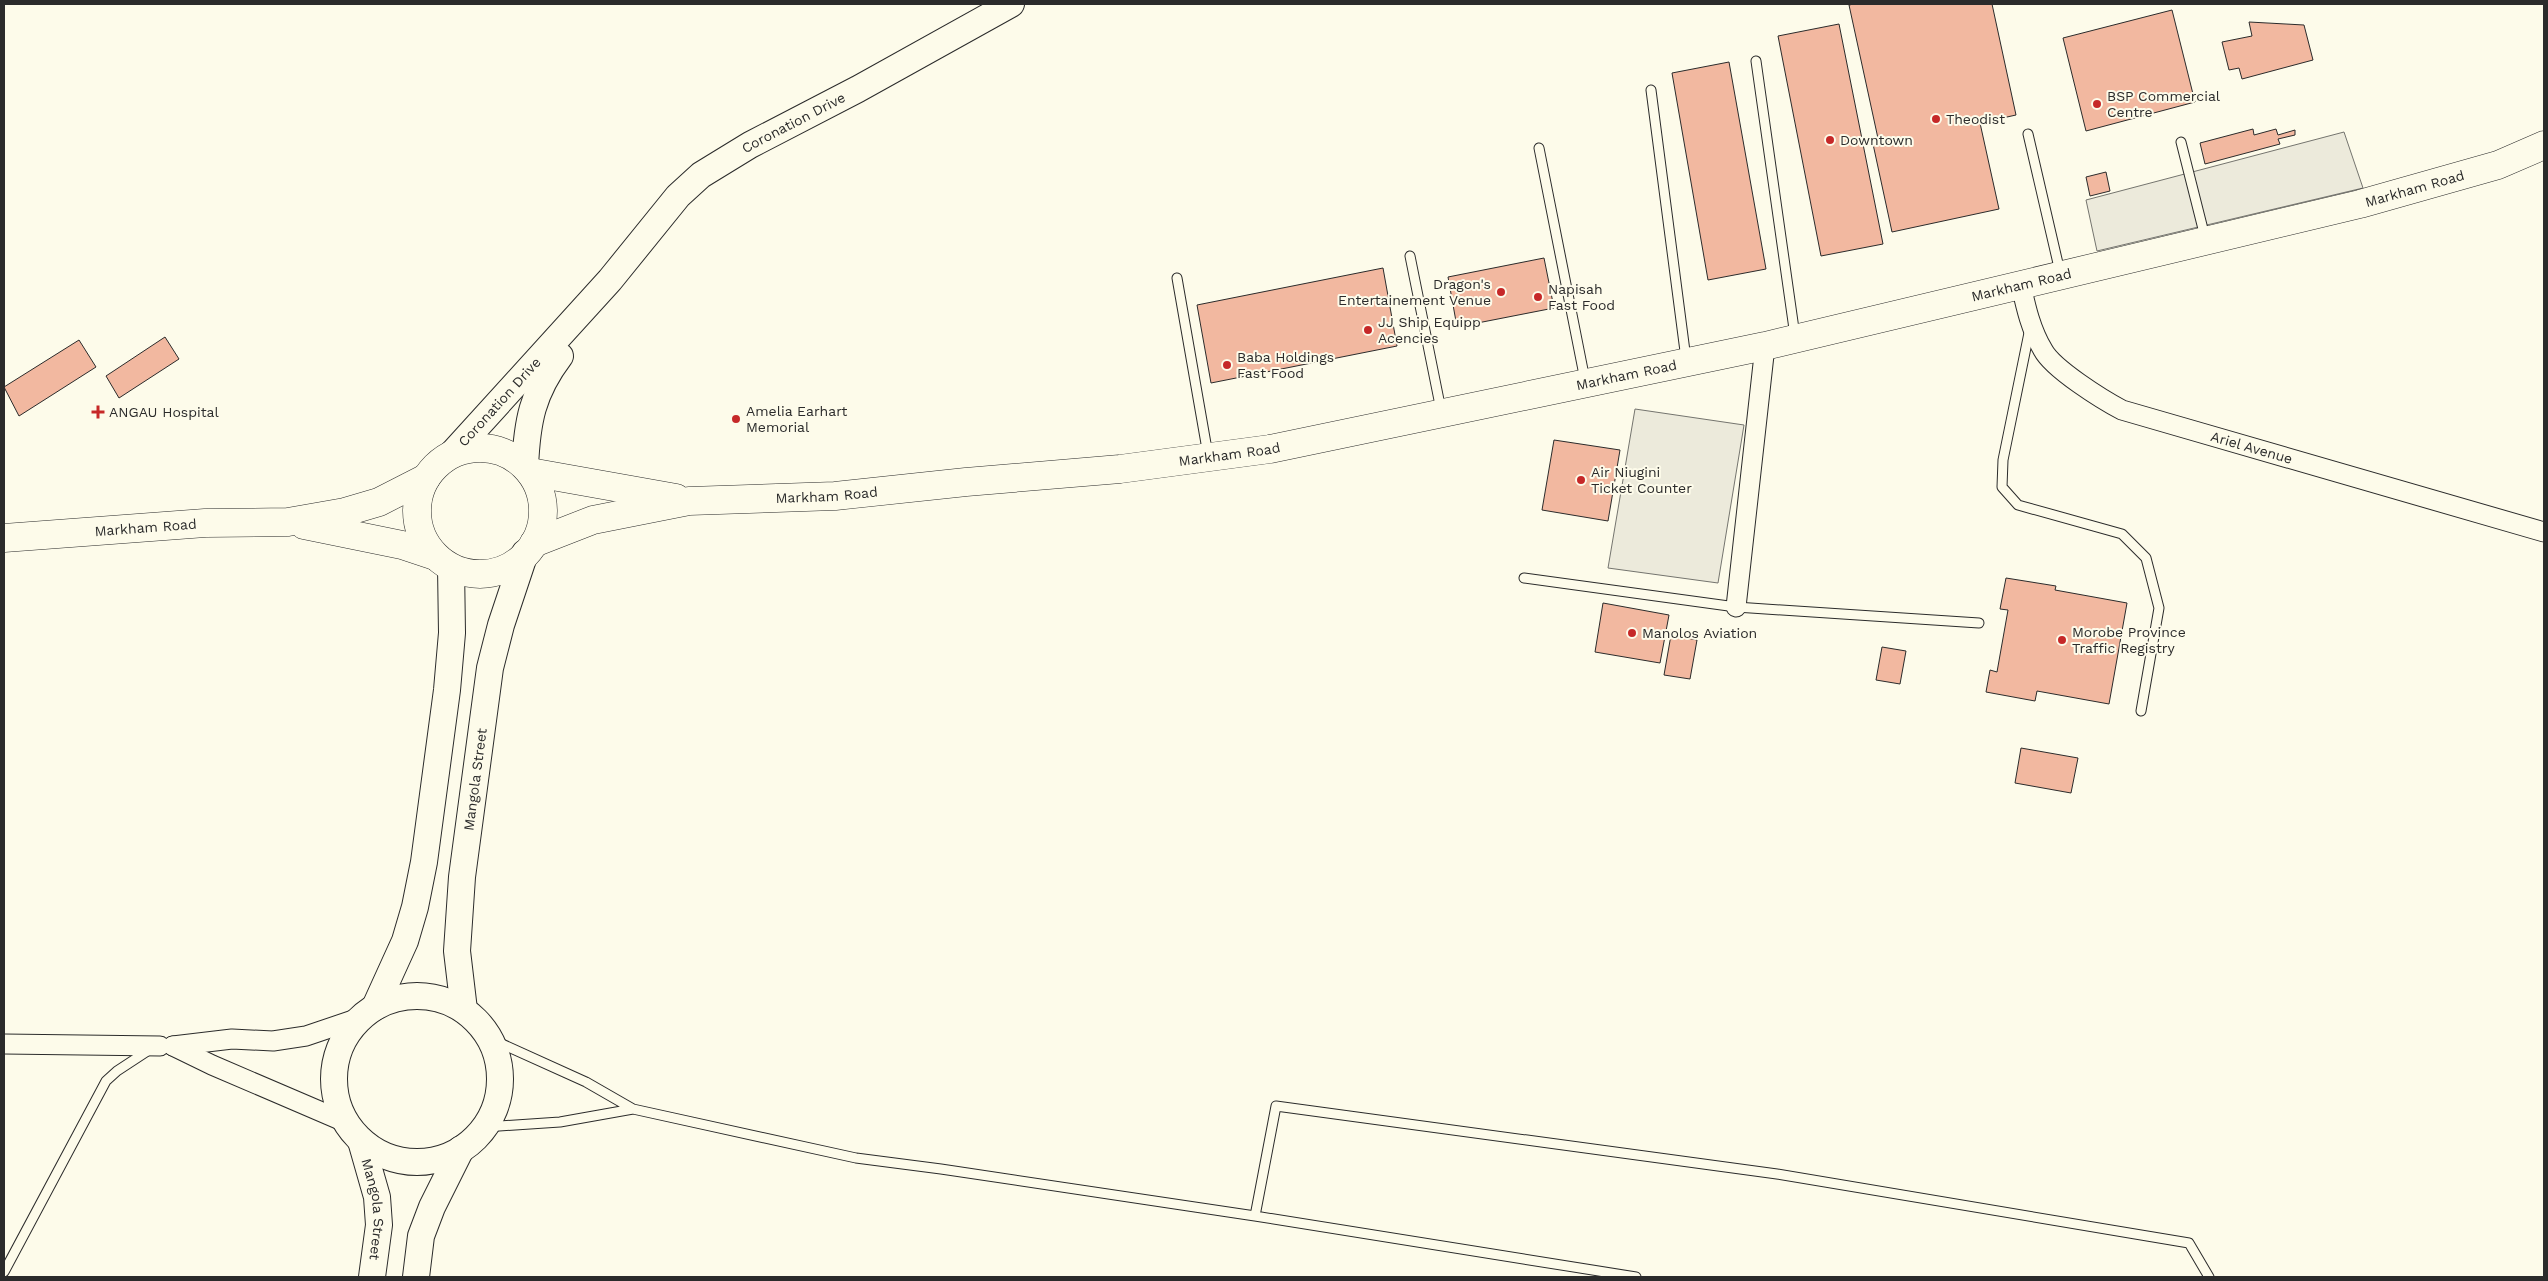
<svg xmlns="http://www.w3.org/2000/svg" width="2548" height="1281" font-family="'Work Sans',sans-serif">
<rect width="100%" height="100%" fill="#fdfbea"/>
<path fill="#eceadb" stroke="#74746e" d="M2344,132L2363,188L2097,251L2086,200Z
M1635,409L1744,425L1718,583L1608,568Z"/>
<path fill="#f2b8a0" stroke="#2b2b2b" d="M1854,4H1992L2016,115L1980,123L1999,209L1892,232L1873,144L1879,143L1849,5Z
M2172,10L2195,102L2086,131L2063,38Z
M2249,22L2304,25L2313,60L2242,79L2239,68L2229,70L2222,42L2252,36Z
M1839,24L1883,244L1821,256L1778,36Z
M1729,62L1766,269L1708,280L1672,73Z
M2253,129L2254,135L2276,129L2278,135L2295,130V135L2278,139L2280,144L2205,164L2200,143Z
M2106,172L2110,191L2090,196L2086,177Z
M1544,258L1554,308L1457,327L1448,277Z
M1383,268L1397,346L1211,383L1197,305Z
M165,337L179,359L119,398L106,376Z
M79,340L96,367L19,416L4,387Z
M1554,440L1620,450L1608,521L1542,510Z
M2006,578L2056,586L2055,590L2127,603L2109,704L2037,691L2035,701L1986,692L1990,670L1997,672L2008,610L2000,609Z
M1603,603L1669,615L1660,663L1595,652Z
M1671,635L1697,640L1690,679L1664,675Z
M1882,647L1906,651L1900,684L1876,680Z
M2021,748L2078,758L2071,793L2015,783Z"/>
<g fill="none" stroke-linecap="round" stroke-linejoin="round">
<defs>
<path id="lane" d="M1756,61L1795,336
M1651,90L1686,359
M2028,134L2060,272
M2181,142L2205,237
M1539,148L1585,380
M1410,256L1441,410
M1177,278L1208,455
M2030,328L2003,460L2002,487L2018,505L2122,534L2146,558L2159,608L2141,711
M1524,578L1736,607L1979,623
M491,1039L586,1082L633,1109L856,1158L941,1169L1255,1216L1636,1277
M485,1127L560,1122L633,1109
M1255,1216L1276,1106L1777,1174L2189,1243L2209,1277
M4,1272L106,1081L117,1071L149,1050"/>
<g id="street">
<path id="s1" d="M2021,285C2026,308 2031,330 2043,350C2053,369 2103,400 2122,410L2544,532"/>
<path d="M1736,607L1765,346"/>
<path d="M4,1044L160,1046"/>
<path d="M173,1046L232,1039L273,1041L306,1036L362,1017"/>
<path d="M173,1046L212,1065L345,1122"/>
</g>
<g id="secondary">
<path id="s2" d="M451,455L610,280L678,196L701,175L750,145L858,89L1011,4"/>
<path d="M525,467C527,422 532,393 560,356"/>
<circle cx="417" cy="1079" r="83"/>
<path d="M375,1007L405,941L415,907L424,862L447,690L452,633L451,567"/>
<path id="s3" d="M464,1010L457,951L462,877L490,668L501,625L525,553"/>
<path id="s4" d="M361,1141L377,1197L379,1225L372,1277"/>
<path d="M416,1277L421,1236L432,1207L461,1149"/>
</g>
<g id="primary">
<circle cx="480" cy="511" r="63"/>
<path d="M530,472L676,498"/>
<path d="M304,525L402,545L435,556"/>
<path id="s5" d="M4,538L205,523L288,522L345,512L379,502L426,478"/>
<path id="s6" d="M534,543L593,520L689,501L835,496L966,482L1120,469L1270,449L1765,346L2360,204L2498,165L2544,145"/>
</g>
</defs>
<use href="#lane" stroke="#2b2b2b" stroke-width="11"/>
<use href="#street" stroke="#2b2b2b" stroke-width="21"/>
<use href="#secondary" stroke="#2b2b2b" stroke-width="28"/>
<use href="#primary" stroke="#2b2b2b" stroke-width="29"/>
<use href="#lane" stroke="#fdfbea" stroke-width="9"/>
<use href="#street" stroke="#fdfbea" stroke-width="19"/>
<use href="#secondary" stroke="#fdfbea" stroke-width="26"/>
<use href="#primary" stroke="#fdfbea" stroke-width="28"/>
</g>
<g fill="#c62828" stroke="#fdfbea" stroke-width="2">
<circle cx="2097" cy="104" r="5"/>
<circle cx="1936" cy="119" r="5"/>
<circle cx="1830" cy="140" r="5"/>
<circle cx="1501" cy="292" r="5"/>
<circle cx="1538" cy="297" r="5"/>
<circle cx="1368" cy="330" r="5"/>
<circle cx="1227" cy="365" r="5"/>
<path d="M95.5 404.5h5v5h5v5h-5v5h-5v-5h-5v-5h5z"/>
<circle cx="736" cy="419" r="5"/>
<circle cx="1581" cy="480" r="5"/>
<circle cx="1632" cy="633" r="5"/>
<circle cx="2062" cy="640" r="5"/>
</g>
<g text-anchor="middle" stroke-width="4" stroke-linejoin="round" paint-order="stroke">
<g font-size="14" fill="#2b2b2b" stroke="#fdfbea" text-anchor="start">
<text x="2107" y="101">BSP Commercial<tspan x="2107" dy="16">Centre</tspan></text>
<text x="1946" y="124">Theodist</text>
<text x="1840" y="145">Downtown</text>
<text x="1491" y="289" text-anchor="end">Dragon's<tspan x="1491" dy="16">Entertainement Venue</tspan></text>
<text x="1548" y="294">Napisah<tspan x="1548" dy="16">Fast Food</tspan></text>
<text x="1378" y="327">JJ Ship Equipp<tspan x="1378" dy="16">Acencies</tspan></text>
<text x="1237" y="362">Baba Holdings<tspan x="1237" dy="16">Fast Food</tspan></text>
<text x="746" y="416">Amelia Earhart<tspan x="746" dy="16">Memorial</tspan></text>
<text x="109" y="417">ANGAU Hospital</text>
<text x="1591" y="477">Air Niugini<tspan x="1591" dy="16">Ticket Counter</tspan></text>
<text x="2072" y="637">Morobe Province<tspan x="2072" dy="16">Traffic Registry</tspan></text>
<text x="1642" y="638">Manolos Aviation</text>
</g>
<g font-size="14" fill="#2b2b2b" stroke="#fdfbea">
<text dy="5" stroke="none"><textPath href="#s2" startOffset="482">Coronation Drive</textPath></text>
<text dy="5" stroke="none"><textPath href="#s6" startOffset="1919">Markham Road</textPath></text>
<text dy="5" stroke="none"><textPath href="#s6" startOffset="1514">Markham Road</textPath></text>
<text dy="5" stroke="none"><textPath href="#s6" startOffset="1109">Markham Road</textPath></text>
<text dy="5" stroke="none"><textPath href="#s2" startOffset="72">Coronation Drive</textPath></text>
<text dy="5" stroke="none"><textPath href="#s1" startOffset="304">Ariel Avenue</textPath></text>
<text dy="5" stroke="none"><textPath href="#s6" startOffset="704">Markham Road</textPath></text>
<text dy="5" stroke="none"><textPath href="#s6" startOffset="299">Markham Road</textPath></text>
<text dy="5" stroke="none"><textPath href="#s5" startOffset="142">Markham Road</textPath></text>
<text dy="5" stroke="none"><textPath href="#s3" startOffset="232">Mangola Street</textPath></text>
<text dy="5" stroke="none"><textPath href="#s4" startOffset="70">Mangola Street</textPath></text>
</g>
</g>
<rect width="2548" height="1281" fill="none" stroke="#2b2b2b" stroke-width="10"/>
</svg>
